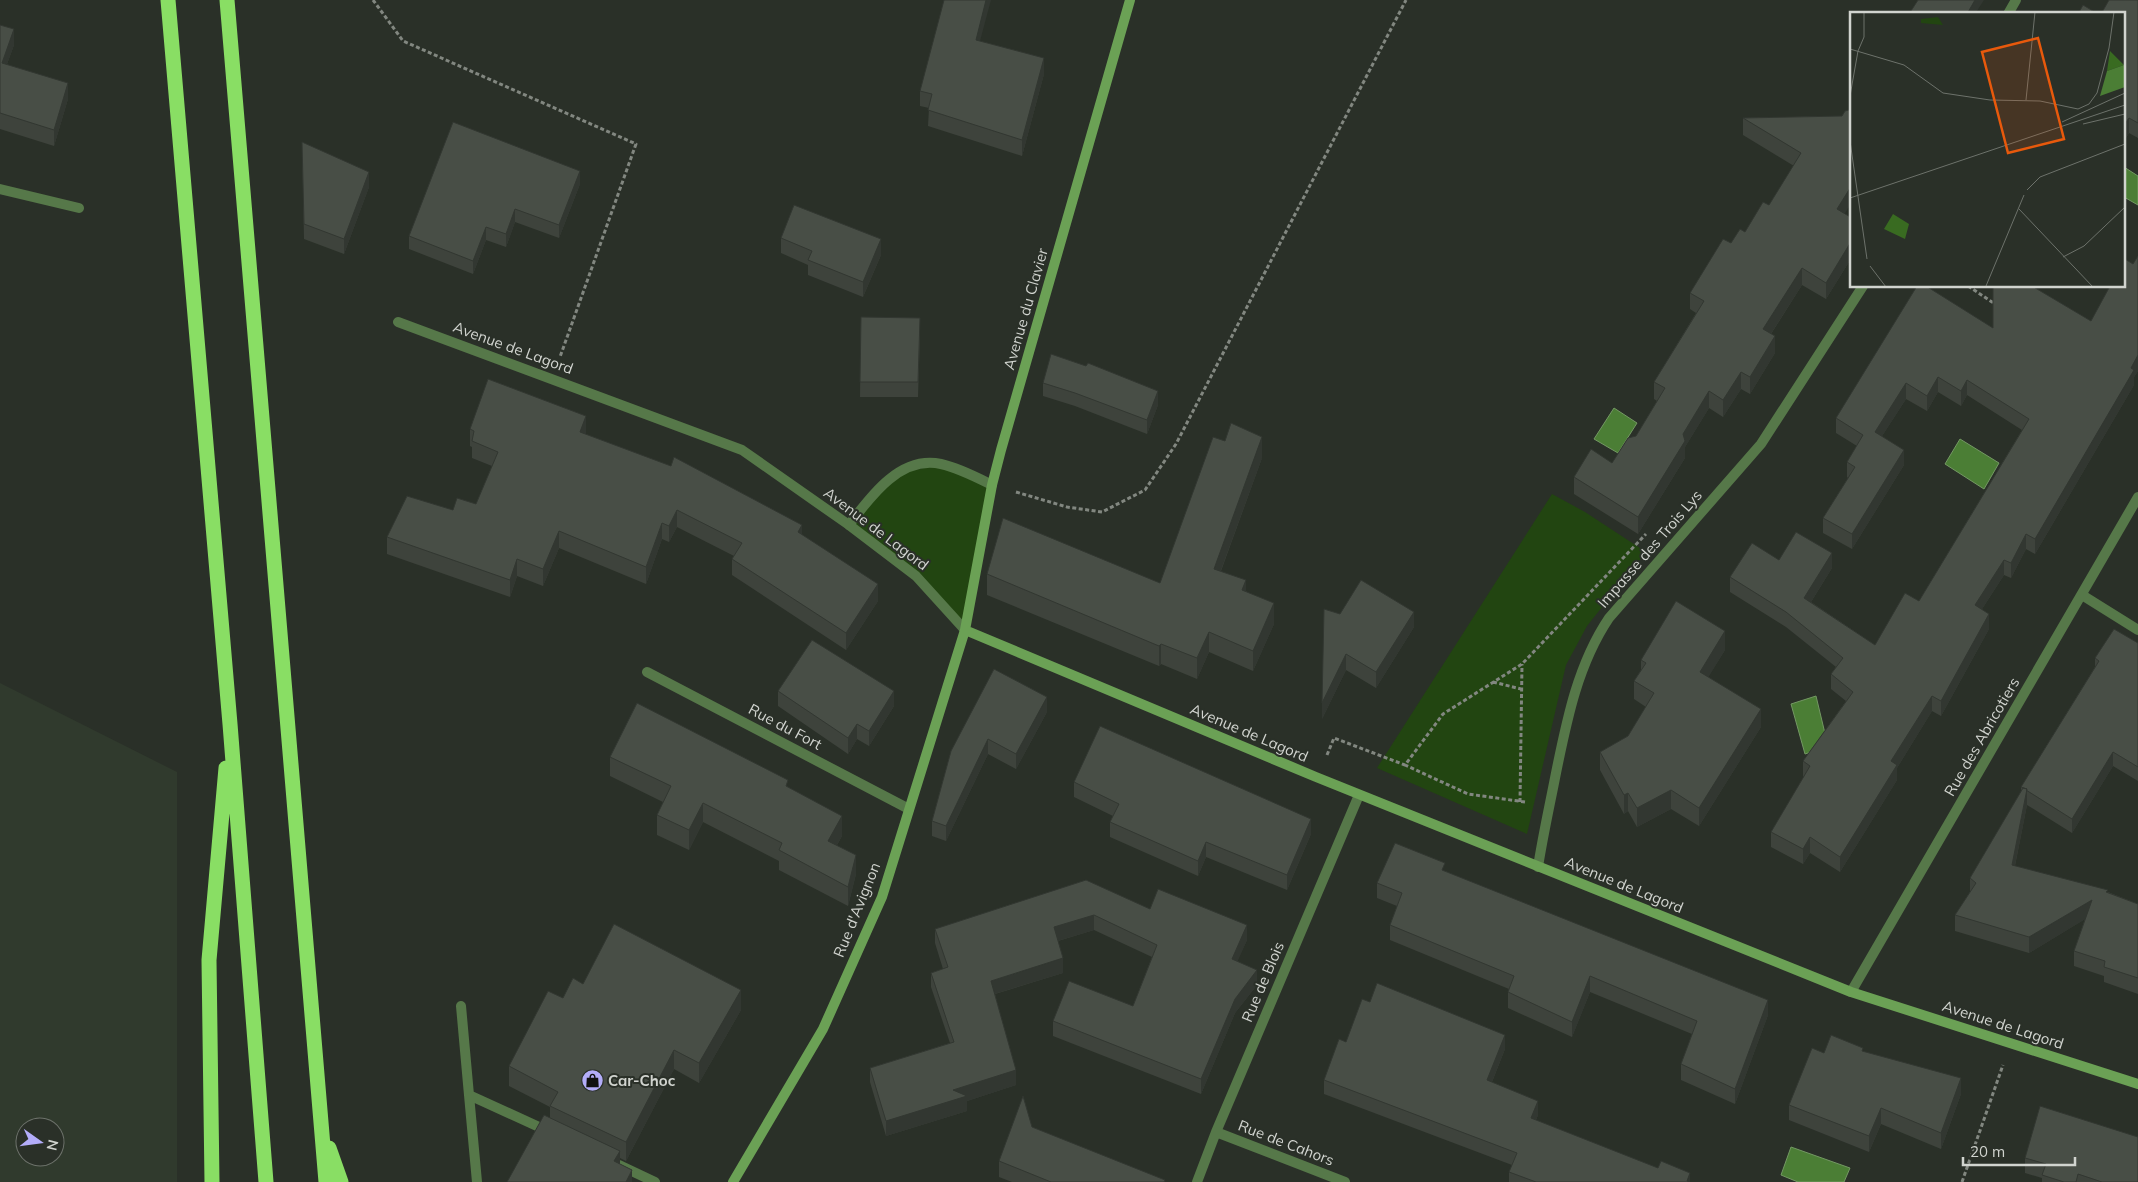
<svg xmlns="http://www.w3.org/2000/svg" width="2138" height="1182" font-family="Mulish,sans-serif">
<rect width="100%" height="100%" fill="#2a3028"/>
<path fill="#303a2d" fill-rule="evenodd" d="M0,683L177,772V1182H0ZM25,1127H55V1157H25Z"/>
<path fill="#224511" d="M940,464L992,485L965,630L916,576L849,525L894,475Z
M1552,494L1585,512L1646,552L1587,626L1566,665L1527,834L1377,768Z"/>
<path fill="#4b7e35" stroke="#739863" d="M2124,167L2138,176V205L2124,197Z
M1614,408L1637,423L1618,453L1594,439Z
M1960,439L1999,463L1984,489L1945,464Z
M1816,696L1828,746L1805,754L1791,704Z
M1791,1147L1850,1168L1844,1182H1798L1781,1175Z"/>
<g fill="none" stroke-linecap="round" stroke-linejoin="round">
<path stroke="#828780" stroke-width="3" stroke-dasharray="4 2.5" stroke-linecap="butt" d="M373,0L403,41L636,144L560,357
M1968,286L1992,302L1995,301
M1016,492L1067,507L1102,512L1145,490L1176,444L1406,0
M1493,682L1521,689
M1327,755L1334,738L1405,765
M1520,802L1522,664
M1525,802L1468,794L1405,765L1443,714L1522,664L1646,534
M1962,1182L2003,1065"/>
<path stroke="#567849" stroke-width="10" d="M849,525C870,497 900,455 941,464C959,468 976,477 992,485
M461,1006L469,1095
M619,1165L655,1182
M477,1182L469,1095L550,1132"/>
<path stroke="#567849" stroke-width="10" d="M2008,14L2016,0
M0,189L79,208
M398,322L742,450L849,525L916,576L965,630
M2082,595L2138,630
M647,672L909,809
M1538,867C1543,835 1550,804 1556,773C1567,719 1578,664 1609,618L1761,444L1863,286
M1851,992L2138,497
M1216,1132L1345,1182
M1197,1182L1216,1132L1359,795"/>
<path stroke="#6ba155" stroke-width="10" d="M965,630L1316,777L1851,992L2138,1084
M733,1182L823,1029L882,897L965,630L992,485L1001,450L1130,0"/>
<path stroke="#89de64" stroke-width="15" d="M168,0L230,724L266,1182
M227,0L326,1182
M329,1148L341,1182
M212,1182L209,960L226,768"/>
</g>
<path fill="#3e433c" d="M2138,0V138L2129,133L2124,141V14Z
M0,25L14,45L7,64L68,99L54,146L0,129Z
M979,41L1044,74L1022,156L928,126L929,108L920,106V91Z
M1842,116L1845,214L1852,218V257L1826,299L1802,285L1771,334L1775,353L1750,394L1741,389L1723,417L1709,408L1685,447V458L1638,534L1574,494V477L1612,463L1636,436L1657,401L1654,399V382L1696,313L1690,309V293L1769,205L1794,166L1743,135V118Z
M302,142L369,187L344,254L304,239Z
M580,184L559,238L515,222L506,247L486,240L473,274L409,249V236Z
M781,238L881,255L863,297L808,275V265L781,253Z
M2138,256V371L2134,377V385L2035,554L2026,549L2011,578L2004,575L1982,609L1989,629L1941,716L1932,711L1897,768V780L1840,872L1810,853L1803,864L1771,847V832L1804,777L1803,776V761L1846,701L1831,689V674L1836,667L1786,627L1730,592V577L1779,560L1832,568L1811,602L1875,645L1919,601L2022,430L1967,395L1961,406L1938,392L1927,411L1906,399L1882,436L1904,465L1852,549L1823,533V518L1848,478L1847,477V462L1857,446L1836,433V418L1993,328L2091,321L2133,264Z
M861,317L920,334L918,397H860Z
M1043,383L1158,405L1147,434L1075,406L1043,396Z
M470,429L586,433L585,434L802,535L878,601L846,650L732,575V559L734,556L677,527L669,542L662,539L646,584L559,548L543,586L517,576L510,597L387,554V537L453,510L476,504L492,466L472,458V447L470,446Z
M1262,458L1221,571L1246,591L1274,624L1253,671L1209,652L1197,679L1161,664L1159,666L987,595V574L1160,583Z
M1340,614L1414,627L1376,688L1346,670L1322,719Z
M2138,643V781L2113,766L2072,833L2027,805L2015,866L2108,892L2138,904V994L2104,982V976L2074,966V951L2085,919L2029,953L1955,931V915L1970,892V878L2021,792V787L2095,667V658Z
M1725,650L1708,677L1761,727L1699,826L1671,809L1637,827L1628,811L1624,814L1600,770V752L1628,736L1646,707L1634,699V681L1641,670V660Z
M778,691L894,706L869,746L857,739L848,754L778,706Z
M1047,712L1016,769L988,754L946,841L932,836V821L951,751Z
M610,757L788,787L842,836L837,845L856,874L848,906L779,870V861L703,822L689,850L657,835V815L663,802L610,776Z
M1074,782L1311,834L1287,890L1206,857L1198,876L1110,837V822L1113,816L1074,797Z
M1445,871L1768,1015L1735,1104L1681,1080V1064L1692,1034L1590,992L1572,1037L1508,1008V992L1509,989L1390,940V925L1397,906L1377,898V883Z
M1150,909L1247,940L1237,961L1257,985L1235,1013L1201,1094L1053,1036V1021L1133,1006L1152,957L1094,930L1058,941L1063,973L995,994L1016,1085L967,1101V1111L886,1136L870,1082V1068L950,1043L931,987V973L943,969L935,943V929Z
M583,984L741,1010L699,1083L674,1069L626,1161L620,1158V1164L626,1182L550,1118V1107L509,1086V1066L563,998Z
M1370,1002L1505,1049L1492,1082L1538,1115L1536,1120L1690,1182H1509V1172L1512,1165L1324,1094V1080Z
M1863,1051L1961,1094L1941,1149L1881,1124L1869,1152L1789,1120V1105L1824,1053Z
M1032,1127L1165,1182H1012L999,1177V1161Z
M2025,1158L2138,1182H2042V1178L2025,1173Z"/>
<path fill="#323731" d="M986,0H991L976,56V40Z
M1975,0H1984L1975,14H1967Z
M14,29V45L2,78V63Z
M1044,58V74L1022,156V140Z
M68,83V99L54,146V130Z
M2129,118V133L2124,141V125Z
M580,171V184L559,238V225Z
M369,172V187L344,254V239Z
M1852,185V202L1837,226V209Z
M515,209V222L506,247V234Z
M486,227V240L473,274V261Z
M881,239V255L863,297V282Z
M1852,240V257L1826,299V283Z
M1802,268V285L1763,346V329Z
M1775,336V353L1750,394V377Z
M2138,355V371L2134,377V385L2035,554V539Z
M1741,372V389L1723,417V400Z
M1938,377V392L1927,411V396Z
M1967,380V395L1961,406V391Z
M1906,383V399L1875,447V432Z
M1158,391V405L1147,434V420Z
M1709,391V408L1685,447V458L1638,534V517L1683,434Z
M586,416V433L580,449V432Z
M1262,437V458L1214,589V569Z
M1904,450V465L1852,549V534Z
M677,510V527L669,542V526Z
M662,523V539L646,584V567Z
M802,525V542L798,532Z
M559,531V548L543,586V569Z
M2026,534V549L2011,578V563Z
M1832,553V568L1804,613V598Z
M517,559V576L510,597V580Z
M2004,560V575L1975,620V605Z
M1246,580V601L1242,590Z
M878,584V601L846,650V633Z
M1274,603V624L1253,671V651Z
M1414,612V627L1376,688V672Z
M1989,614V629L1941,716V701Z
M1725,631V650L1700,691V672Z
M1209,632V652L1197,679V658Z
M1161,644V664L1159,666V646Z
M1346,654V670L1322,719V703Z
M894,691V706L869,746V731Z
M1932,696V711L1897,768V780L1840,872V857L1891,761Z
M1047,697V712L1016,769V754Z
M1761,709V727L1699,826V808Z
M857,724V739L848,754V738Z
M988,739V754L946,841V826Z
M2113,752V766L2072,833V819Z
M2027,789V805L2012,880V865Z
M1671,790V809L1637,827V808Z
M1628,793V811L1624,814V795Z
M703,803V822L689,850V830Z
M842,816V836L828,860V841Z
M1311,819V834L1287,890V875Z
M1810,837V853L1803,864V849Z
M1206,842V857L1198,876V861Z
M856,855V874L848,906V887Z
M2092,900V915L2029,953V937Z
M1094,915V930L1054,942V927Z
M1247,925V940L1232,974V959Z
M1063,958V973L991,995V981Z
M1257,970V985L1235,1013L1201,1094V1079L1235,999Z
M1590,976V992L1572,1037V1022Z
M741,990V1010L699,1083V1063Z
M1768,1000V1015L1735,1104V1089Z
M1505,1035V1049L1487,1094V1080Z
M674,1050V1069L626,1161V1142Z
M1016,1070V1085L967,1101V1111L886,1136V1121L953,1090Z
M1961,1078V1094L1941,1149V1133Z
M1538,1101V1115L1531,1132V1118Z
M1881,1108V1124L1869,1152V1136Z
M620,1151V1173L614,1161Z
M632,1170V1182H626Z
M1690,1173V1182H1687Z"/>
<path fill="#484e46" stroke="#323731" d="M944,0H986L976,40L1044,58L1022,140L928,110L932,94L920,91Z
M1918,0H1975L1967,14H1909Z
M2109,0H2138V123L2129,118L2124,125V14H2101Z
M2083,5L2098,14H2078Z
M0,25L14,29L2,63L68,83L54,130L0,113Z
M1852,109V185L1837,209L1852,218V240L1826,283L1802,268L1763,329L1775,336L1750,377L1741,372L1723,400L1709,391L1683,434L1685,441L1638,517L1574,477L1591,449L1612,463L1628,438L1636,436L1665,388L1654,382L1704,301L1690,293L1723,239L1731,243L1740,229L1745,232L1763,202L1769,205L1801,153L1743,118L1842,116L1845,111Z
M453,122L580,171L559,225L515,209L506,234L486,227L473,261L409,236Z
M302,142L369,172L344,239L304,224Z
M794,205L881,239L863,282L808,260L812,251L781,238Z
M2138,256V355L2131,368L2134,370L2035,539L2026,534L2011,563L2004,560L1975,605L1989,614L1941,701L1932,696L1891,761L1897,765L1840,857L1810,837L1803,849L1771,832L1810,766L1803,761L1853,692L1831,674L1843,658L1786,612L1730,577L1752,543L1779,560L1796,532L1832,553L1804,598L1875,645L1905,593L1919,601L2029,419L1967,380L1961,391L1938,377L1927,396L1906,383L1875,432L1904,450L1852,534L1823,518L1855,467L1847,462L1863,435L1836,418L1917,286H1926L1993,328V286H2032L2091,321L2110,286H2124V261L2125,259L2133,264Z
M861,317L920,318L918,382H860Z
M1051,354L1086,366L1088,363L1158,391L1147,420L1075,393L1043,383Z
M488,379L586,416L580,432L671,466L674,457L802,525L798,532L878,584L846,633L732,559L742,543L677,510L669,526L662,523L646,567L559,531L543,569L517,559L510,580L387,537L407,496L453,510L457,498L476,504L498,452L472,441L474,431L470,429Z
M1231,423L1262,437L1214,569L1246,580L1242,590L1274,603L1253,651L1209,632L1197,658L1161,644L1159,646L987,574L1003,518L1160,583L1213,437L1225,441Z
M1361,580L1414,612L1376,672L1346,654L1322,703L1324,609L1340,614Z
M1676,601L1725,631L1700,672L1761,709L1699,808L1671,790L1637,808L1628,793L1624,795L1600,752L1628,736L1654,693L1634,681L1646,663L1641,660Z
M2114,629L2138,643V767L2113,752L2072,819L2026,790L2027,789L2021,787L2099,661L2095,658Z
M812,640L894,691L869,731L857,724L848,738L778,691Z
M994,669L1047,697L1016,754L988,739L946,826L932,821L951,751Z
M637,703L788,780L786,786L842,816L828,841L856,855L848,887L779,850L782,843L703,803L689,830L657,815L671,786L610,757Z
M1100,726L1311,819L1287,875L1206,842L1198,861L1110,822L1119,804L1074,782Z
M2023,788L2027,789L2012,865L2108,890L2106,892L2138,904V978L2104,967L2105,961L2074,951L2092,900L2029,937L1955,915L1976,883L1970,878Z
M1395,843L1445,863L1442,870L1768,1000L1735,1089L1681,1064L1697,1021L1590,976L1572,1022L1508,992L1514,976L1390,925L1402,893L1377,883Z
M1086,880L1150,909L1158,889L1247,925L1232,959L1257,970L1235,999L1201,1079L1053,1021L1069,981L1133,1006L1157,945L1094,915L1054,927L1063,958L991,981L1016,1070L953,1090L967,1096L886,1121L870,1068L954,1042L931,973L948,967L935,929Z
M614,924L741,990L699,1063L674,1050L626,1142L550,1106L558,1092L509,1066L548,991L563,998L573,978L583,984Z
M1377,983L1505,1035L1487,1080L1538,1101L1531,1118L1658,1168L1661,1161L1690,1173L1687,1181L1690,1182H1536L1509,1172L1517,1153L1324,1080L1339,1039L1346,1042L1362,999L1370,1002Z
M1831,1035L1863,1048L1862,1051L1961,1078L1941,1133L1881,1108L1869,1136L1789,1105L1812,1048L1824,1053Z
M1023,1096L1032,1127L1165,1180L1164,1182H1051L999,1161Z
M2040,1106L2138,1137V1182H2102L2078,1174L2076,1182H2064L2042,1175L2046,1164L2025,1158Z
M544,1115L620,1151L614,1161L632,1170L626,1182H507Z"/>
<defs>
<symbol id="shop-disc" viewBox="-11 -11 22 22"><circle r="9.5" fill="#b3adf9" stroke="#2a3028"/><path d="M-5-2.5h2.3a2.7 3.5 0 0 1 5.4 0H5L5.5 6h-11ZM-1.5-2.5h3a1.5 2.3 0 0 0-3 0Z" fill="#111"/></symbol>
</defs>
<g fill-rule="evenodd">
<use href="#shop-disc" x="580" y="1068" width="25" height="25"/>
</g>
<g text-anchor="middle" stroke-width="4" stroke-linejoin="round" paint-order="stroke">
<g font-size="15" fill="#d1d4cf" stroke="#2a3028">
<text transform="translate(1026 309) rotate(-74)" y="5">Avenue du Clavier</text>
<text transform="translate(513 348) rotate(20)" y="5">Avenue de Lagord</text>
<text transform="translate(876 529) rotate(37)" y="5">Avenue de Lagord</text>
<text transform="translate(1650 549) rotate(-49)" y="5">Impasse des Trois Lys</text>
<text transform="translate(785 727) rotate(28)" y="5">Rue du Fort</text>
<text transform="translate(1249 733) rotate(23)" y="5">Avenue de Lagord</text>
<text transform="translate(1982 737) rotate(-60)" y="5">Rue des Abricotiers</text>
<text transform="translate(1624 885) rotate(22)" y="5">Avenue de Lagord</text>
<text transform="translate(857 910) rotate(-68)" y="5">Rue d'Avignon</text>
<text transform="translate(1263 982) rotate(-67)" y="5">Rue de Blois</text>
<text transform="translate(2003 1025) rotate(18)" y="5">Avenue de Lagord</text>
<text transform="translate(1286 1143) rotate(21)" y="5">Rue de Cahors</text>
</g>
<g font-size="15" font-weight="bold" fill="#d1d4cf" stroke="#2a3028" text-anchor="start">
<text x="608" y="1086">Car-Choc</text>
</g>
</g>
<g transform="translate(1850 12)">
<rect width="275" height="275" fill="#2a3028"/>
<path d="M88,5L93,13L71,11V7Z" fill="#224511"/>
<path d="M260,39L274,53L257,59ZM43,202L59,212L55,227L34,217Z" fill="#396b21"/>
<path d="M274,53L275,75L250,84L257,59Z" fill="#4b7e35"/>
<path fill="none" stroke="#6d726b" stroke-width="1" d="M0,37L54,53L93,81L140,88L190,89L228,97L239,92L247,81L259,36L264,0M0,84L8,39L14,25V0M176,88L185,0M212,110L275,81M233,112L275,102M0,129L17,247M177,178L190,165L275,132M0,186L275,93M169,197L243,275M213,245L234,234L275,195M20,254L36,275M136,274L174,183"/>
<path fill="#e8590c" fill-opacity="0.15" stroke="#e8590c" stroke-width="2.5" d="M188,26L214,127L158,141L132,40Z"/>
<rect width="275" height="275" fill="none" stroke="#d1d4cf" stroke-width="2.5"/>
</g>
<g transform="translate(40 1142) rotate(104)"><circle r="24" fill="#2a3028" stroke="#6d726b"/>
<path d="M0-4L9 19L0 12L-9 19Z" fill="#b3adf9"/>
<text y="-8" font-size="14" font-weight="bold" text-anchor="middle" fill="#d1d4cf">N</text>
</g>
<path d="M1963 1157v8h112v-8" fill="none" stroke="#d1d4cf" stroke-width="2.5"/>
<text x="1970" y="1157" font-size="15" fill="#d1d4cf" stroke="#2a3028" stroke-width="4" paint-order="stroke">20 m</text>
</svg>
